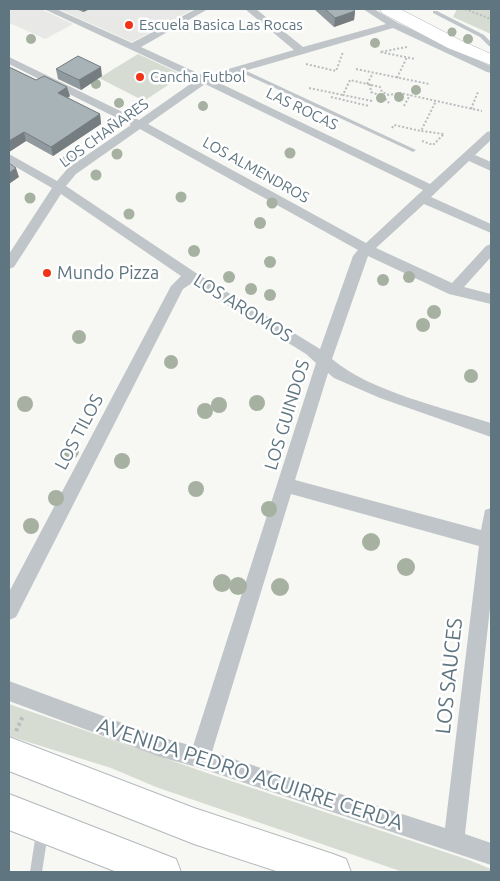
<svg xmlns="http://www.w3.org/2000/svg" width="500" height="881" font-family="Ubuntu,sans-serif">
<rect width="100%" height="100%" fill="#f7f7f3"/>
<path fill="#e8e8e7" d="M9,9H41L73,24L45,39L12,24L9,25Z
M58,9H194L132,42Z"/>
<path fill="#d7dcd2" d="M457,9H491V34L453,17Z
M138,54L183,75L144,101L99,78Z
M9,704L207,773L469,860L491,869V872H403L156,787L111,768L9,736Z"/>
<g fill="none" stroke-linecap="round" stroke-linejoin="round">
<defs>
<path id="primary" d="M9,737L194,808L333,854L346,859L351,872H279L194,844L9,771Z
M9,794L176,859L181,872H117L9,830Z"/>
<path id="highway" d="M380,9H400L460,40L491,54V65L448,48L382,13Z"/>
</defs>
<use href="#primary" stroke="#b2b9bc" stroke-width="2"/>
<use href="#highway" stroke="#b4b9bc" stroke-width="1"/>
<path stroke="#b9bdc0" stroke-width="2" stroke-dasharray="2 2" stroke-linecap="butt" d="M465,9L491,19
M407,47L380,52L415,59
M306,64L336,71L343,52
M356,69L429,84
M397,78L407,57
M367,84L373,73
M370,84L371,92L384,97L389,103
M309,88L343,95
M331,97L369,106
M372,101L343,95L350,80L380,87L382,92L389,95L400,93L482,111
M404,106L410,95
M471,109L478,92
M392,128L394,125L421,131
M422,141L433,145L444,134L421,131L436,101"/>
<path stroke="#b9bdc0" stroke-width="4" stroke-dasharray="3 3" stroke-linecap="butt" d="M16,731L23,716"/>
<path fill="#bfc5c8" fill-rule="evenodd" d="M433,11H437L484,35L491,42V47L489,46L480,37L433,13Z
M236,68H240L416,150L413,152L411,151L236,70Z
M42,827L46,829L48,833L42,872H30L36,833L38,829Z"/>
<path fill="#bfc5c8" fill-rule="evenodd" d="M44,9H56L132,43L196,9H208L141,47L204,76L294,50L245,9H256L303,47L386,24L363,9H374L398,23L491,66V73L487,72L393,28L213,80L430,184L487,132L491,131V140L475,155L491,162V171L469,161L431,197L491,224V233L424,204L376,248L452,283L486,246L491,244V257L464,287L491,294V304L449,294L368,256L332,359C369,391 444,408 491,423V437L380,398L334,378L328,373L295,480L481,530L485,510L491,508V599L465,834L491,843V865L200,768L160,757L9,701V681L160,737L193,746L316,363L306,354L192,283L183,289L16,617L9,620V592L171,286L181,276L61,194L14,267L9,269V254L52,188L9,163V154L57,181L68,168L131,125L9,64V57L139,120L196,80ZM205,84L423,190L366,243L148,124ZM140,129L358,250L353,256L320,349L196,273L66,186L76,174ZM291,494L479,546L445,828L212,752Z"/>
<use href="#primary" fill="#fff" fill-rule="evenodd"/>
<use href="#highway" fill="#fff" fill-rule="evenodd"/>
</g>
<g fill="#a7b1a2">
<circle cx="452" cy="32" r="4.5"/>
<circle cx="31" cy="39" r="5"/>
<circle cx="468" cy="39" r="5"/>
<circle cx="375" cy="43" r="5"/>
<circle cx="96" cy="84" r="5"/>
<circle cx="416" cy="90" r="5"/>
<circle cx="399" cy="97" r="5"/>
<circle cx="381" cy="98" r="5"/>
<circle cx="119" cy="103" r="5"/>
<circle cx="203" cy="106" r="5"/>
<circle cx="290" cy="153" r="5.5"/>
<circle cx="117" cy="154" r="5.5"/>
<circle cx="68" cy="160" r="5.5"/>
<circle cx="96" cy="175" r="5.5"/>
<circle cx="181" cy="197" r="5.5"/>
<circle cx="30" cy="198" r="5.5"/>
<circle cx="272" cy="203" r="5.5"/>
<circle cx="129" cy="214" r="5.5"/>
<circle cx="260" cy="223" r="6"/>
<circle cx="194" cy="251" r="6"/>
<circle cx="270" cy="262" r="6"/>
<circle cx="229" cy="277" r="6"/>
<circle cx="409" cy="277" r="6"/>
<circle cx="383" cy="280" r="6"/>
<circle cx="251" cy="289" r="6"/>
<circle cx="270" cy="295" r="6"/>
<circle cx="434" cy="312" r="7"/>
<circle cx="423" cy="325" r="7"/>
<circle cx="79" cy="337" r="7"/>
<circle cx="171" cy="362" r="7"/>
<circle cx="471" cy="376" r="7"/>
<circle cx="257" cy="403" r="8"/>
<circle cx="25" cy="404" r="8"/>
<circle cx="219" cy="405" r="8"/>
<circle cx="205" cy="411" r="8"/>
<circle cx="71" cy="451" r="8"/>
<circle cx="122" cy="461" r="8"/>
<circle cx="196" cy="489" r="8"/>
<circle cx="56" cy="498" r="8"/>
<circle cx="269" cy="509" r="8"/>
<circle cx="31" cy="526" r="8"/>
<circle cx="371" cy="542" r="9"/>
<circle cx="406" cy="567" r="9"/>
<circle cx="222" cy="583" r="9"/>
<circle cx="238" cy="586" r="9"/>
<circle cx="280" cy="587" r="9"/>
</g>
<path fill="#909a9e" d="M76,9H90L83,12Z
M314,9H353L355,11L354,20L334,27Z
M9,67L70,96L68,98L100,114L101,124L53,156L26,141L9,152Z
M56,69L102,76L81,90L58,79Z"/>
<path fill="#767d81" d="M83,9H90L83,12Z
M355,11L354,20L334,27L335,18Z
M101,67L102,76L81,90L79,80Z
M67,87L70,96L60,102L58,93Z
M100,114L101,124L53,156L51,147Z
M24,132L26,141L9,152V141Z
M16,168L19,177L9,184V173Z"/>
<path fill="#a8b3b8" stroke="#767d81" d="M325,9H353L355,11L335,18Z
M78,56L101,67L79,80L56,69Z
M9,67L36,80L44,76L67,87L58,93L100,114L51,147L24,132L9,141Z
M9,163L16,168L9,173Z"/>
<g fill="#f13319" stroke="#fff" stroke-width="2">
<circle cx="129" cy="25" r="5"/>
<circle cx="140" cy="77" r="5"/>
<circle cx="47" cy="273" r="5"/>
</g>
<g text-anchor="middle" stroke-width="5" stroke-linejoin="round" paint-order="stroke">
<g font-size="15" fill="#5f7681" stroke="#fff" text-anchor="start">
<text x="139" y="30">Escuela Basica Las Rocas</text>
<text x="150" y="82">Cancha Futbol</text>
</g>
<g font-size="15" fill="#5f7681" stroke="#fff">
<text transform="translate(302 109) rotate(26)" y="5">LAS ROCAS</text>
<text transform="translate(104 133) rotate(-36)" y="5">LOS CHAÑARES</text>
<text transform="translate(256 170) rotate(29)" y="5">LOS ALMENDROS</text>
</g>
<g font-size="18" fill="#5f7681" stroke="#fff" text-anchor="start">
<text x="57" y="279">Mundo Pizza</text>
</g>
<g font-size="18" fill="#5f7681" stroke="#fff">
<text transform="translate(243 308) rotate(32)" y="6">LOS AROMOS</text>
<text transform="translate(287 415) rotate(-73)" y="6">LOS GUINDOS</text>
<text transform="translate(79 432) rotate(-62)" y="6">LOS TILOS</text>
</g>
<g font-size="21" fill="#5f7681" stroke="#fff">
<text transform="translate(449 676) rotate(-84)" y="7">LOS SAUCES</text>
<text transform="translate(250 774) rotate(18)" y="7">AVENIDA PEDRO AGUIRRE CERDA</text>
</g>
</g>
<rect width="500" height="881" fill="none" stroke="#5f7681" stroke-width="20"/>
</svg>
